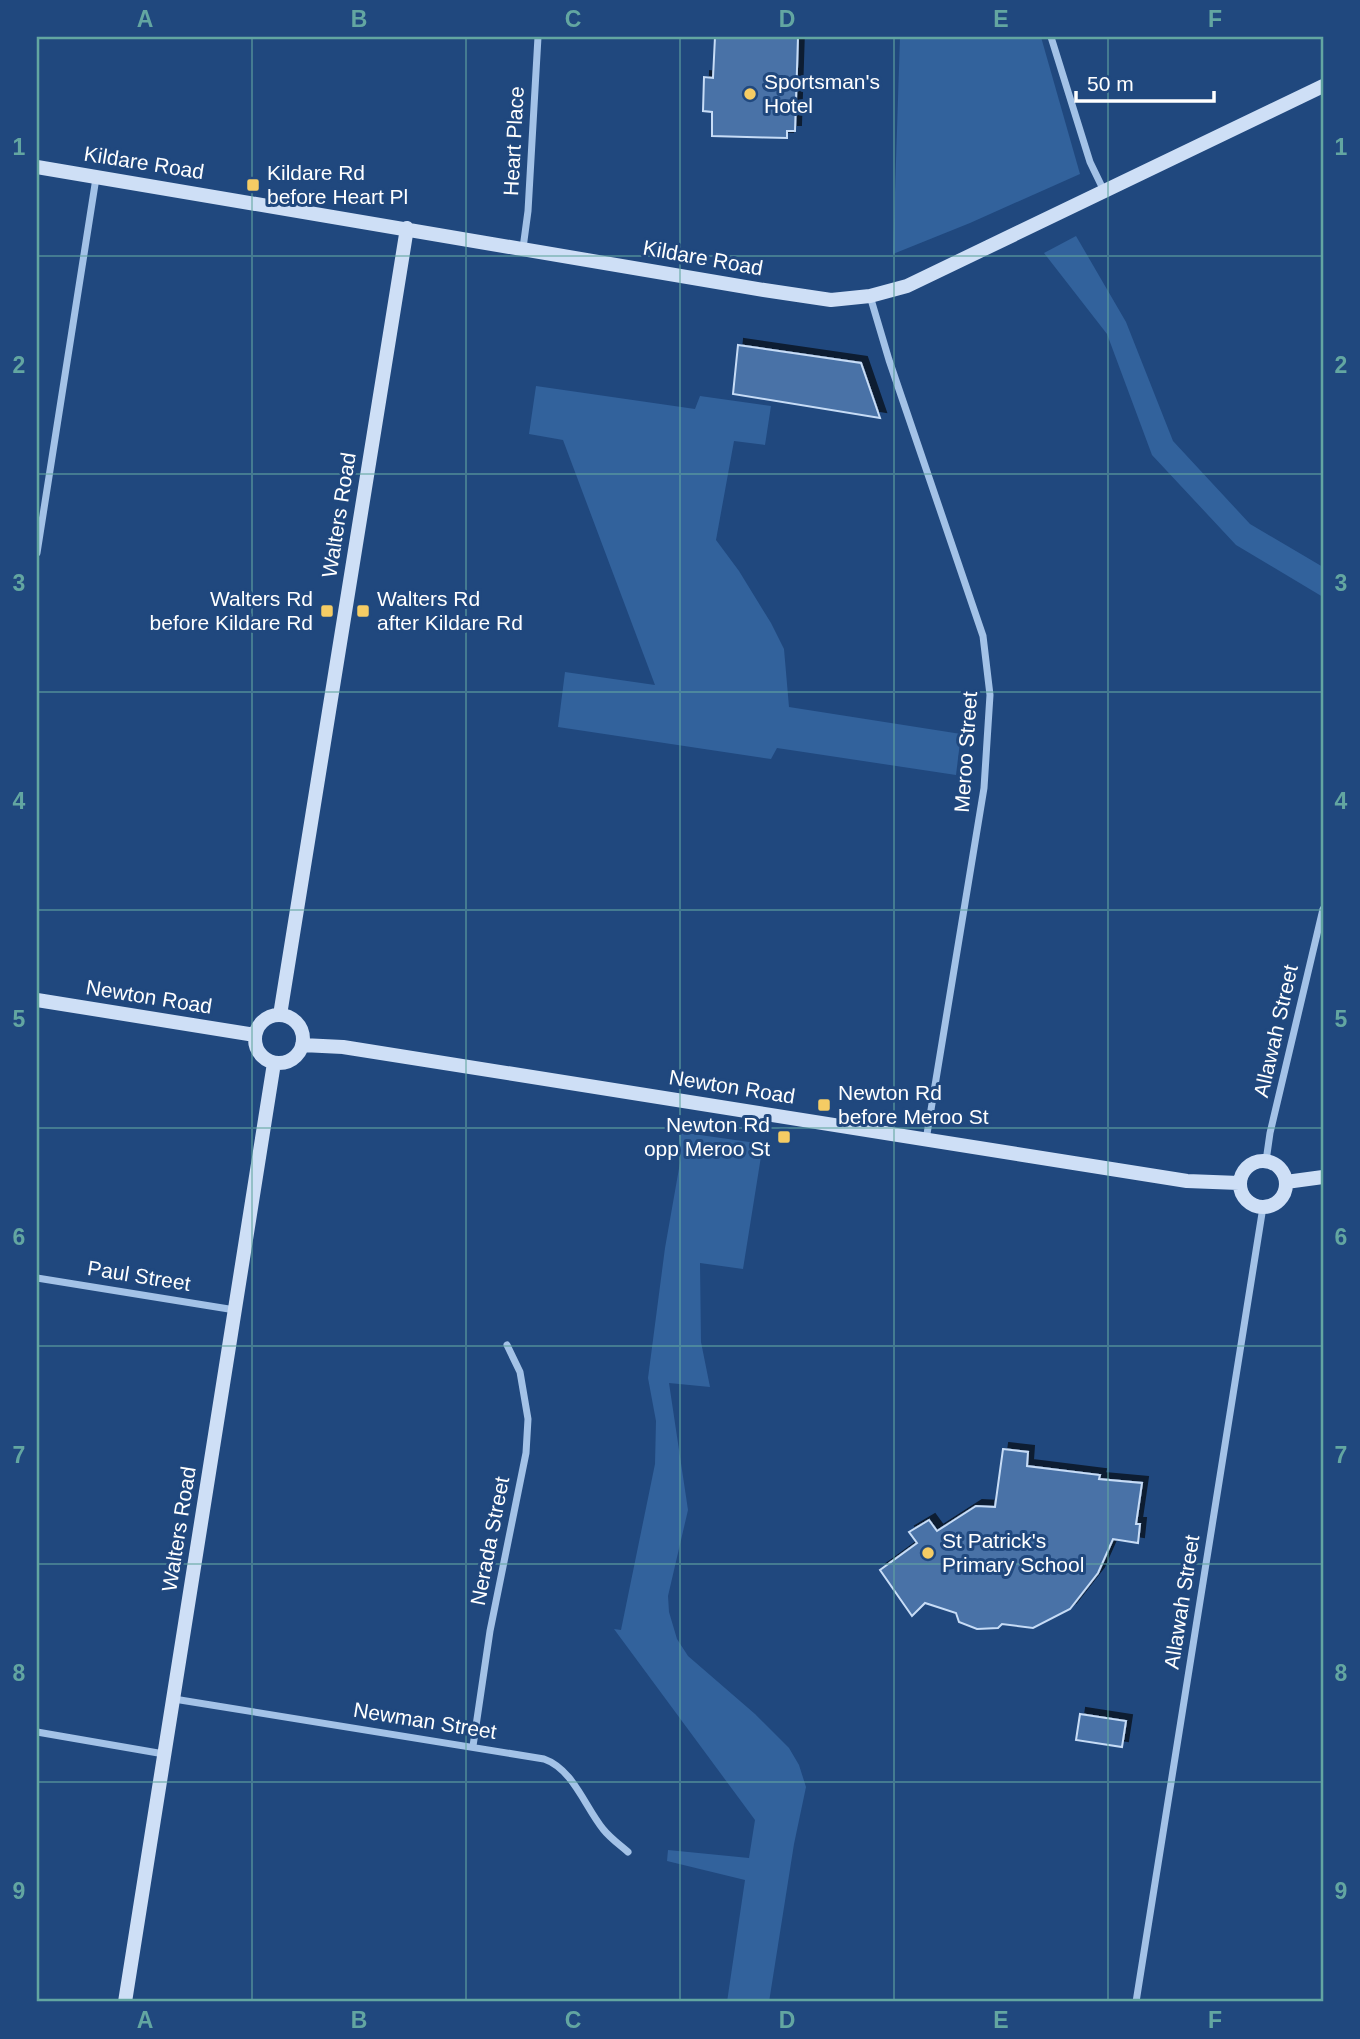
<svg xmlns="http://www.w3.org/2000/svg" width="1360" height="2039" font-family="Helvetica,sans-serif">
<defs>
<filter id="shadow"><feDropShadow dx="6" dy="-6" stdDeviation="0" flood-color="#0009"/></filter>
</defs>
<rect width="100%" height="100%" fill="#20487e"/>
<path fill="#32629c" d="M900,37H1041L1080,174L970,223L893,254Z
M1076,236L1126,322L1173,441L1250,524L1323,567V597L1236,545L1152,455L1107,334L1044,253Z
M536,386L695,409L700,396L771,406L765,445L734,441L716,540L739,571L771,623L784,649L789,707L961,734L956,775L777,748L771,759L558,727L565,672L655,685L563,440L529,434Z
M679,1132L763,1144L743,1269L700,1263L701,1342L710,1387L669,1383L688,1510L668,1596L669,1612L677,1639L688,1656L755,1714L789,1748L799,1765L806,1787L794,1844L769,2002H727L745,1880L667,1861L668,1850L749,1858L755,1820L614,1629L621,1630L655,1464L656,1421L648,1378L665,1248L681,1157Z"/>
<path fill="#4872a7" stroke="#c7dcf6" stroke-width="2" filter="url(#shadow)" d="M715,37H798L795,131H787V138L712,136V112L703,111L704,77L713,78Z
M738,345L861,363L880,418L733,394Z
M1003,1449L1028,1452L1027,1466L1100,1475L1099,1479L1142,1483L1136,1524H1140L1138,1543L1113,1539L1098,1573L1070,1609L1033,1628L1002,1624L998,1628L977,1629L959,1622L956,1613L925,1603L912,1616L880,1570L917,1543L909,1532L929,1520L937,1531L976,1506L995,1507Z
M1080,1714L1126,1721L1122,1747L1076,1740Z"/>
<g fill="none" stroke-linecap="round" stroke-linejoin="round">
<path stroke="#a3c2e7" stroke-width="7" d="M1051,37L1090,162L1104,191
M523,248L528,211L538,37
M870,296L889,360L983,636L990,695L984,788L926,1140
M37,553L96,178
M1266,1161L1270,1133L1323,909
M37,1278L235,1310
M174,1699L544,1759C573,1769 585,1807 603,1829C610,1838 620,1845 628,1852
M37,1732L164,1754
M473,1746L490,1631L526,1453L528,1419L520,1372L507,1345
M1136,2002L1263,1207"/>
<path stroke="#cedff6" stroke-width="14" d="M37,167L764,290L831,300L870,296L907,286L1323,86
M37,1000L255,1035
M280,1015L407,228
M255 1039a24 24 0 1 1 48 0a24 24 0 1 1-48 0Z
M302,1045L343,1047L1187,1181L1239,1183
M1240 1184a23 23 0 1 1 46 0a23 23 0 1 1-46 0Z
M1286,1182L1323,1177
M125,2002L274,1063"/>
</g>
<path fill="none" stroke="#63a6a1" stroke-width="2" stroke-opacity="0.55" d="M252,37V2002M466,37V2002M680,37V2002M894,37V2002M1108,37V2002M37,256H1323M37,474H1323M37,692H1323M37,910H1323M37,1128H1323M37,1346H1323M37,1564H1323M37,1782H1323"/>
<g fill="#f5cc64" stroke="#20487e" stroke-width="2.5">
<circle cx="750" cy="94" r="7"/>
<rect x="246" y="178" width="14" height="14" rx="3.5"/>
<rect x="320" y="604" width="14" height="14" rx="3.5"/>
<rect x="356" y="604" width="14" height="14" rx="3.5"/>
<rect x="817" y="1098" width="14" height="14" rx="3.5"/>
<rect x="777" y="1130" width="14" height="14" rx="3.5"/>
<circle cx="928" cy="1553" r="7"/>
</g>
<g text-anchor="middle" stroke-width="6" stroke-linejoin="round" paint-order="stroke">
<g font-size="21" fill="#fff" stroke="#20487e" text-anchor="start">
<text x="764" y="89">Sportsman's<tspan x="764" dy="24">Hotel</tspan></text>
<text x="267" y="180">Kildare Rd<tspan x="267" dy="24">before Heart Pl</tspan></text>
<text x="313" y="606" text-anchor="end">Walters Rd<tspan x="313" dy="24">before Kildare Rd</tspan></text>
<text x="377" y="606">Walters Rd<tspan x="377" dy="24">after Kildare Rd</tspan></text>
<text x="838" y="1100">Newton Rd<tspan x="838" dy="24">before Meroo St</tspan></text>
<text x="770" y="1132" text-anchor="end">Newton Rd<tspan x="770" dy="24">opp Meroo St</tspan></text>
<text x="942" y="1548">St Patrick's<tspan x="942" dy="24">Primary School</tspan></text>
</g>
<g font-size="21" fill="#fff" stroke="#20487e">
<text transform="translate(514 141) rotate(-87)" y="7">Heart Place</text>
<text transform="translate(144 163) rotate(9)" y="7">Kildare Road</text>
<text transform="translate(703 258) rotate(10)" y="7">Kildare Road</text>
<text transform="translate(339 515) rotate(-81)" y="7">Walters Road</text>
<text transform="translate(966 752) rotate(-86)" y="7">Meroo Street</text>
<text transform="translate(149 997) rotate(9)" y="7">Newton Road</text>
<text transform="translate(1276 1031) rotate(-77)" y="7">Allawah Street</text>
<text transform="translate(732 1087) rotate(9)" y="7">Newton Road</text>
<text transform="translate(139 1276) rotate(9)" y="7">Paul Street</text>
<text transform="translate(179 1529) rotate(-81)" y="7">Walters Road</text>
<text transform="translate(490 1541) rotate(-79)" y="7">Nerada Street</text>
<text transform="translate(1182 1602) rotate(-81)" y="7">Allawah Street</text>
<text transform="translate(425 1721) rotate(9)" y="7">Newman Street</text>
</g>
</g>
<rect width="1360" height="2039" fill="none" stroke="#20487e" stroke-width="77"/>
<path d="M1076 91v10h138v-10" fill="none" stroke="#ffffff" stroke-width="3.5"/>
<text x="1087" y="91" font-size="21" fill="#ffffff" stroke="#20487e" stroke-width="5" paint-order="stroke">50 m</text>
<rect x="38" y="38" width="1284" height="1962" fill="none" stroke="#63a6a1" stroke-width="2.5"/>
<g font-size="23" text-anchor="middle" font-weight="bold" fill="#63a6a1">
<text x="145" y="27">A</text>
<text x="359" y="27">B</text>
<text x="573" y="27">C</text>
<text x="787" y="27">D</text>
<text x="1001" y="27">E</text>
<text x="1215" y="27">F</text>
<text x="19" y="155">1</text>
<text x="1341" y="155">1</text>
<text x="19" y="373">2</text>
<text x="1341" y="373">2</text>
<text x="19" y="591">3</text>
<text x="1341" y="591">3</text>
<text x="19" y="809">4</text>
<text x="1341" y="809">4</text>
<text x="19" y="1027">5</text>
<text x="1341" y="1027">5</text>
<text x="19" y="1245">6</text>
<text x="1341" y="1245">6</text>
<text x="19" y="1463">7</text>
<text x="1341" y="1463">7</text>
<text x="19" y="1681">8</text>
<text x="1341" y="1681">8</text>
<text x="19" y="1899">9</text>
<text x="1341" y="1899">9</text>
<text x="145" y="2028">A</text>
<text x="359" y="2028">B</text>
<text x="573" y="2028">C</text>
<text x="787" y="2028">D</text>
<text x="1001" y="2028">E</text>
<text x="1215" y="2028">F</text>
</g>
</svg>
